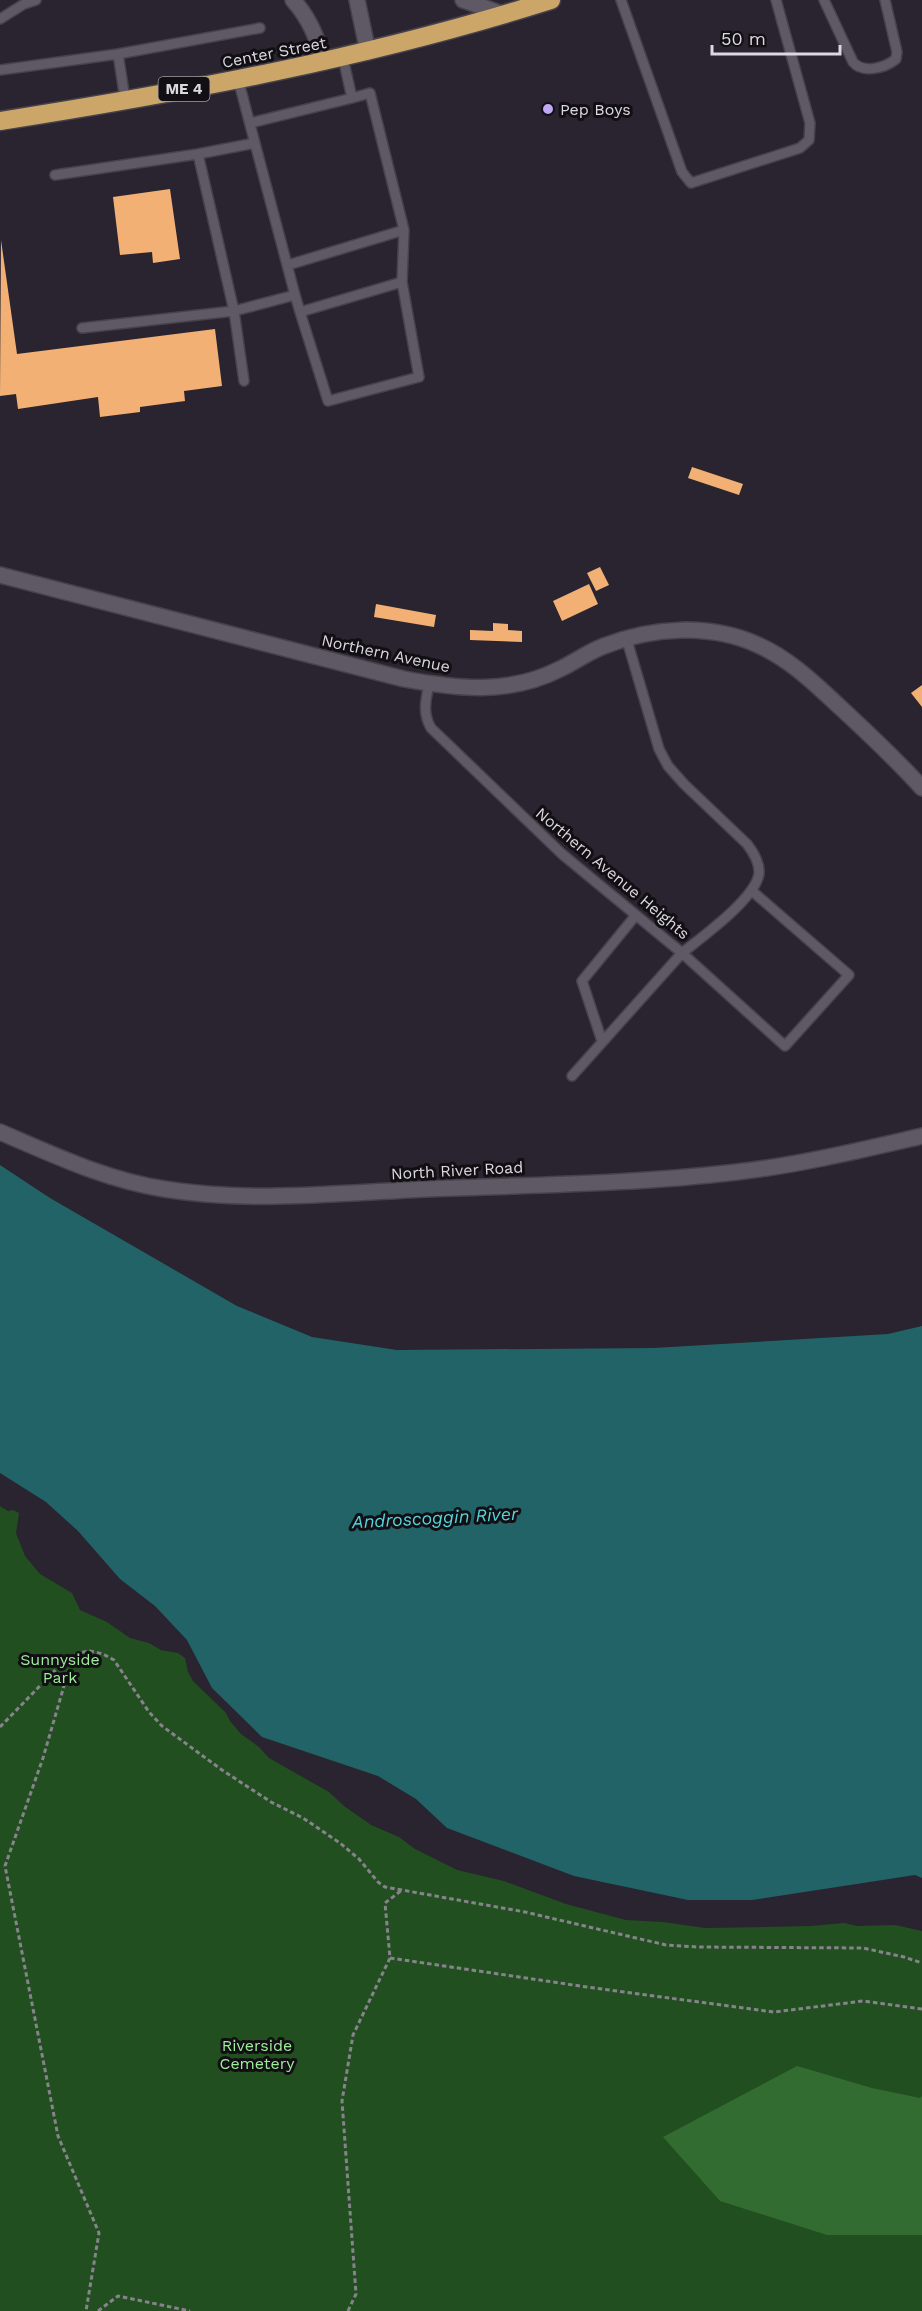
<svg xmlns="http://www.w3.org/2000/svg" width="922" height="2311" font-family="'Work Sans',sans-serif">
<rect width="100%" height="100%" fill="#29242f"/>
<path fill="#214f1f" d="M0,1506L8,1511L13,1510L19,1513L16,1533L25,1556L40,1574L72,1593L80,1610L107,1622L130,1638L149,1643L161,1650L178,1653L185,1658L188,1672L193,1681L226,1713L230,1721L241,1734L259,1747L269,1758L329,1792L344,1806L371,1825L399,1837L415,1849L457,1870L504,1881L566,1904L626,1920L663,1922L705,1928L811,1926L844,1923L857,1926L895,1925L922,1931V2311H0Z"/>
<path fill="#336c31" d="M797,2066L872,2088L920,2098L922,2096V2235H827L720,2201L663,2137Z"/>
<path fill="#216367" d="M0,1165L50,1198L237,1306L312,1337L397,1350L654,1348L888,1334L922,1326V1878L915,1875L752,1900H688L574,1876L447,1828L416,1799L378,1776L262,1737L212,1688L187,1640L155,1606L120,1579L78,1531L46,1502L0,1473Z"/>
<path fill="#f3b075" d="M170,189L180,259L153,263L152,252L120,255L113,197Z
M1,240L17,354L215,329L222,386L184,391L185,401L140,407V412L100,417L98,397L18,409L16,394L0,396Z
M692,467L743,484L739,495L688,478Z
M600,567L609,585L596,591L587,573Z
M589,584L598,604L562,621L553,601Z
M376,604L436,615L434,627L374,617Z
M493,623L508,624V630L522,631V642L470,640V630L493,631Z
M922,685V707L911,693Z"/>
<g fill="none" stroke-linecap="round" stroke-linejoin="round">
<defs>
<path id="lane" d="M621,0L682,172L691,183L800,148L809,140L810,123L776,0
M824,0L853,62C863,74 885,68 896,59L897,52L885,0
M0,19L24,4L36,0
M0,70L118,54
M238,79L295,295L234,311L244,381
M352,98L370,93L404,230
M125,99L118,54L260,28
M250,123L352,98L343,58
M55,175L198,154L255,143
M288,265L404,230L402,282L300,312L295,295
M300,312L328,401L419,377L402,282
M82,328L234,311L198,154
M429,684C426,699 422,713 431,728L562,854L682,953C702,937 755,899 759,874C760,863 754,853 747,844L684,784L668,766L659,749L626,637
M602,1041L582,981L636,915
M572,1076L682,953L785,1046L849,975L752,891"/>
<path id="street" d="M293,0C310,19 317,38 324,62
M357,0L368,52
M463,0L505,15
M0,575L404,679C458,689 509,695 560,669C575,662 588,652 604,646C652,627 710,623 758,645C790,659 816,685 841,708C869,734 897,760 922,788
M0,1132C54,1155 106,1180 164,1189C250,1203 340,1193 427,1189C530,1185 635,1184 737,1172C799,1165 861,1150 922,1136"/>
<path id="highway" d="M0,121C186,92 371,57 551,0"/>
</defs>
<use href="#lane" stroke="#46424b" stroke-width="12"/>
<use href="#street" stroke="#46424b" stroke-width="18"/>
<use href="#highway" stroke="#46424b" stroke-width="21"/>
<path stroke="#87838c" stroke-width="3" stroke-dasharray="4.5 3" stroke-linecap="butt" d="M73,1655L43,1758L5,1866L58,2136L99,2233L86,2311
M0,1727L66,1659L77,1653L90,1651L103,1654L114,1660L149,1712L162,1726L222,1770L271,1802L303,1818L340,1843L359,1859L378,1882L385,1887L525,1912L666,1945L698,1947L863,1948L904,1957L922,1963
M390,1958L587,1987L774,2012L863,2001L922,2009
M98,2311L118,2296L190,2311
M348,2311L356,2294L342,2101L353,2035L390,1958L385,1903L402,1890"/>
<use href="#lane" stroke="#5f5965" stroke-width="9"/>
<use href="#street" stroke="#5f5965" stroke-width="15"/>
<use href="#highway" stroke="#cca668" stroke-width="18"/>
</g>
<circle fill="#bfa9f4" stroke="#110f13" stroke-width="2" cx="548" cy="109" r="6"/>
<g text-anchor="middle" stroke-width="6" stroke-linejoin="round" paint-order="stroke">
<rect fill="#110f13" stroke="#9e9ca2" stroke-width="1.5" x="158.5" y="77" width="51" height="24" rx="4.5"/>
<g font-size="15" font-weight="bold" fill="#dbd8df">
<text x="184" y="94">ME 4</text>
</g>
<g font-size="16" fill="#dbd8df" stroke="#110f13">
<text transform="translate(274 52) rotate(-11)" y="6">Center Street</text>
<text transform="translate(386 653) rotate(12)" y="6">Northern Avenue</text>
<text transform="translate(613 873) rotate(40)" y="6">Northern Avenue Heights</text>
<text transform="translate(457 1170) rotate(-3)" y="6">North River Road</text>
</g>
<g font-size="16" fill="#dbd8df" stroke="#110f13" text-anchor="start">
<text x="560" y="115">Pep Boys</text>
</g>
<g font-size="16" fill="#9eed99" stroke="#110f13">
<text x="60" y="1665">Sunnyside<tspan x="60" dy="18">Park</tspan></text>
<text x="257" y="2051">Riverside<tspan x="257" dy="18">Cemetery</tspan></text>
</g>
<g font-size="18" font-style="italic" fill="#56d5dd" stroke="#110f13">
<text transform="translate(435 1518) rotate(-3)" y="6">Androscoggin River</text>
</g>
</g>
<path d="M712 45v9h128v-9" fill="none" stroke="#dbd8df" stroke-width="3"/>
<text x="721" y="45" font-size="18" fill="#dbd8df" stroke="#110f13" stroke-width="4.5" paint-order="stroke">50 m</text>
</svg>
